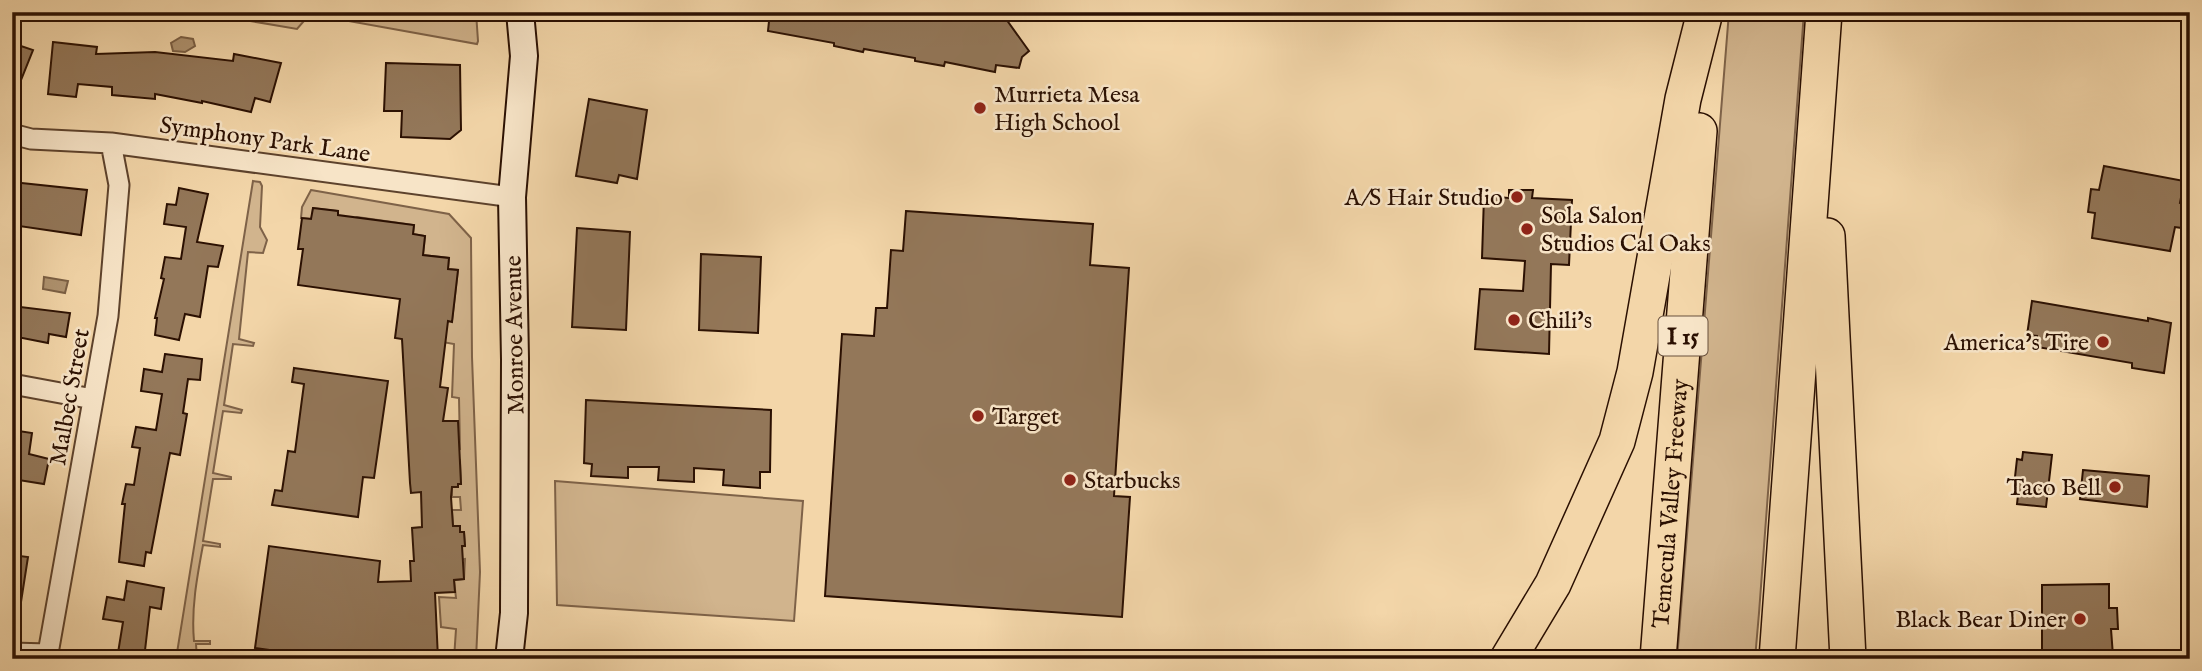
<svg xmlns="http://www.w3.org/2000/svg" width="2202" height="671" font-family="'IM FELL English',serif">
<rect width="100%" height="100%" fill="#f3d6a9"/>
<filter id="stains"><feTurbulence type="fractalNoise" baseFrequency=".00286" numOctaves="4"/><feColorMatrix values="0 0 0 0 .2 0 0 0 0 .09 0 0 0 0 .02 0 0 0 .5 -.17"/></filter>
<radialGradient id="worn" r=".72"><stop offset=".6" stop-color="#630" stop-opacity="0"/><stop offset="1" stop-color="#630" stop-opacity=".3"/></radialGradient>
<path fill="#d1b48d" stroke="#7e6248" stroke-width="2" d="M198,12H476L478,41L477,44L310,14L297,29Z
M1729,12H1804L1759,613L1755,659H1677Z
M253,181L260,182L262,186L260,227L267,240L263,253L248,252L239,339L254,343L253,346L233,344L224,405L242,410L241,413L223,411L213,473L231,477V479H213L203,541L220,544V547L203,545C197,577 191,609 194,641H210V644H196L197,659H176Z
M311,190L449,214L471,238L472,357L480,572L476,659H454L456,629L441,627L439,597L456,598L454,580L464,579L465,559L448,562V547L465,546L464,532H460V526H453L452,510H461L460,497H452V487H458V484L461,483L460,460L452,450L460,449L459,398L452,397L454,344L437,341L448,321H452L458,270L448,269L449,258L423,255L425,236L413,234L414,225L357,217L336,225L338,211L313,208L312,219L301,218L302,207Z
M555,481L803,501L794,621L557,605Z"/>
<path fill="#af9370" stroke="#7a5f44" stroke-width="2" d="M181,37L193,39L195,46L185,52L173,51L171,43Z
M44,277L68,281L65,293L43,289Z"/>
<path fill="#937759" stroke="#2b1002" stroke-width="2" d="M770,12H1001L1029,51L1022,57L1019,68L996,65L995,72L945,62L944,66L915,61V58L864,49L863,52L834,46V43L768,31Z
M53,42L97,47L96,54L155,52L233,61L234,54L281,63L270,102L255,98L251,112L202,101V103L155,94V99L112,95V87L78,84L76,97L48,94Z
M12,43L33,50L13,100L12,99Z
M386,63L460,65L461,130L450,139L401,137L402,111H384Z
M589,99L647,110L637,179L619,175L617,183L576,176Z
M2104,166L2184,181L2180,203L2186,204L2182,228L2175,227L2170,251L2092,238L2095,213L2088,212L2091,189L2099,190Z
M12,182L87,190L81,235L12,225Z
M179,188L208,194L197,242L223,246L218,267L208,266L200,317L185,314L179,340L155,335L157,318H155L164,279L161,278L165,257L181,259L186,227L164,224L167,204L176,205Z
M1509,190H1533L1532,198L1572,200L1569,265L1551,264L1549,354L1475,349L1480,289L1523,291L1525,261L1482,258L1484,196L1509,198Z
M313,208L338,211V215L414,225L413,234L425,236L423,255L449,258L448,269L458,270L452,322L448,321L440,387L448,388L443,421H458L461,484H458V487H452L451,497L453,526H460V532H464L465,546H462L464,579L454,580L455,592L435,593L438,659H335L255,648L269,546L380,561L378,582L411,581L410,561H414L412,528L422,527L421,492L411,493L410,483L402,339L395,338L400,299L298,285L303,249H298L302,218L311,219Z
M906,211L1093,224L1090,265L1129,268L1114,496L1130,497L1122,617L825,596L842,334L874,336L876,308H887L891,250L903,251Z
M577,228L630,232L626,330L572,327Z
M701,254L761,257L758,333L699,330Z
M2032,301L2148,321V318L2171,323L2164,373L2132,368V363L2037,347V336L2027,335Z
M12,306L70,313L66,337L49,334L48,343L12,336Z
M165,354L202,359L200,380L188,379L183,413L187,414L180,455L170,453L151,553L146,552L144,566L119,562L125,504H122L126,484L134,485L140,448L132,447L136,427L156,430L162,394L141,391L144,369L162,372Z
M294,368L388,381L374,478L363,477L358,517L272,505L275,490L282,491L288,451L295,452L304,384L292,382Z
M586,400L771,410L770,472H760V488L723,485L724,470L694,468V482L658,480L659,467H628V478L591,476L592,464L584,463Z
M12,430L32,433L29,454L49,459L44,484L12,479Z
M2023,452L2052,455L2046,507L2017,504L2018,495H2013L2017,459L2022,460Z
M2083,470L2149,476L2147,507L2080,499Z
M12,555L28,557L21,602H12Z
M127,581L164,588L161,609L150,607L144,659H117L123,622L103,619L107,597L124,600Z
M2109,584V608H2117L2118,629H2111L2113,656L2042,658V585Z"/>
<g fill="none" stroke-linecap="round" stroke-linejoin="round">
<defs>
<path id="street" d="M12,134L31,139L111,143L512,197
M12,384L93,399
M12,653L48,654
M47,659L108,316L119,185L111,143"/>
<path id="secondary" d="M509,659L514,613L515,359L512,197L524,56L520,12"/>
<g id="highway">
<path d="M1827,236L1848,659"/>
<path d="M1508,659L1553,584L1617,441L1635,372L1683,99L1705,12"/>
<path id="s1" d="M1658,659L1699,131"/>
<path d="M1777,659L1824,12"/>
</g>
</defs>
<use href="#street" stroke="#5d422c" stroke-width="23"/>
<use href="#secondary" stroke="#2b1002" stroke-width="30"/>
<use href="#highway" stroke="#2b1002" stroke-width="38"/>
<use href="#street" stroke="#f7e4c7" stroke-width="19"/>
<use href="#secondary" stroke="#f7e4c7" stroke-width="26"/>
<use href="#highway" stroke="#f3d6a9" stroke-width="35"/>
</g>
<g fill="#8f2418" stroke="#f7e4c7" stroke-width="2.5">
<circle cx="980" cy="108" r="7"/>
<circle cx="1517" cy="197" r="7"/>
<circle cx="1527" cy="229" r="7"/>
<circle cx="1514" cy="320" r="7"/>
<circle cx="2103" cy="342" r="7"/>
<circle cx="978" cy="416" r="7"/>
<circle cx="1070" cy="480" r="7"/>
<circle cx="2115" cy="487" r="7"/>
<circle cx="2080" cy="619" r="7"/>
</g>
<g text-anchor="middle" stroke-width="5" stroke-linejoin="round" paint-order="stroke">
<rect fill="#f7e4c7" stroke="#68503d" stroke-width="2" x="1658.5" y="316.5" width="49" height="39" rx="5"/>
<g font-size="23" font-weight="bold" fill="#2b1002">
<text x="1683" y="344">I 15</text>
</g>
<g font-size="24" fill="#2b1002" stroke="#f7e4c7" text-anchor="start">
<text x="994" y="102">Murrieta Mesa<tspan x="994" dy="28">High School</tspan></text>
<text x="1503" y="205" text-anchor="end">A/S Hair Studio</text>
<text x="1541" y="223">Sola Salon<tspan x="1541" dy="28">Studios Cal Oaks</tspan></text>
<text x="1528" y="328">Chili's</text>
<text x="2089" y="350" text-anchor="end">America's Tire</text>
<text x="992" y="424">Target</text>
<text x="1084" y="488">Starbucks</text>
<text x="2101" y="495" text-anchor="end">Taco Bell</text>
<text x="2066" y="627" text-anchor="end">Black Bear Diner</text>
</g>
<g font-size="24" fill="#2b1002" stroke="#f7e4c7">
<text transform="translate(265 139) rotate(8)" y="8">Symphony Park Lane</text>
<text transform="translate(514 335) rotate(-91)" y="8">Monroe Avenue</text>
<text transform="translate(69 397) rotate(-80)" y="8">Malbec Street</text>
<text dy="8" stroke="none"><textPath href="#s1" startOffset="156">Temecula Valley Freeway</textPath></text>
</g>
</g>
<rect width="2202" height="671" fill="none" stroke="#f3d6a9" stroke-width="42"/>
<rect x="14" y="14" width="2174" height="643" fill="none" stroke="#2b1002" stroke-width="3.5"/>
<rect x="21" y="21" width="2160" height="629" fill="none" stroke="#2b1002" stroke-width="2"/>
<rect width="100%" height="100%" filter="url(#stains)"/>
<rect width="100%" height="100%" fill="url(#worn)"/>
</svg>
